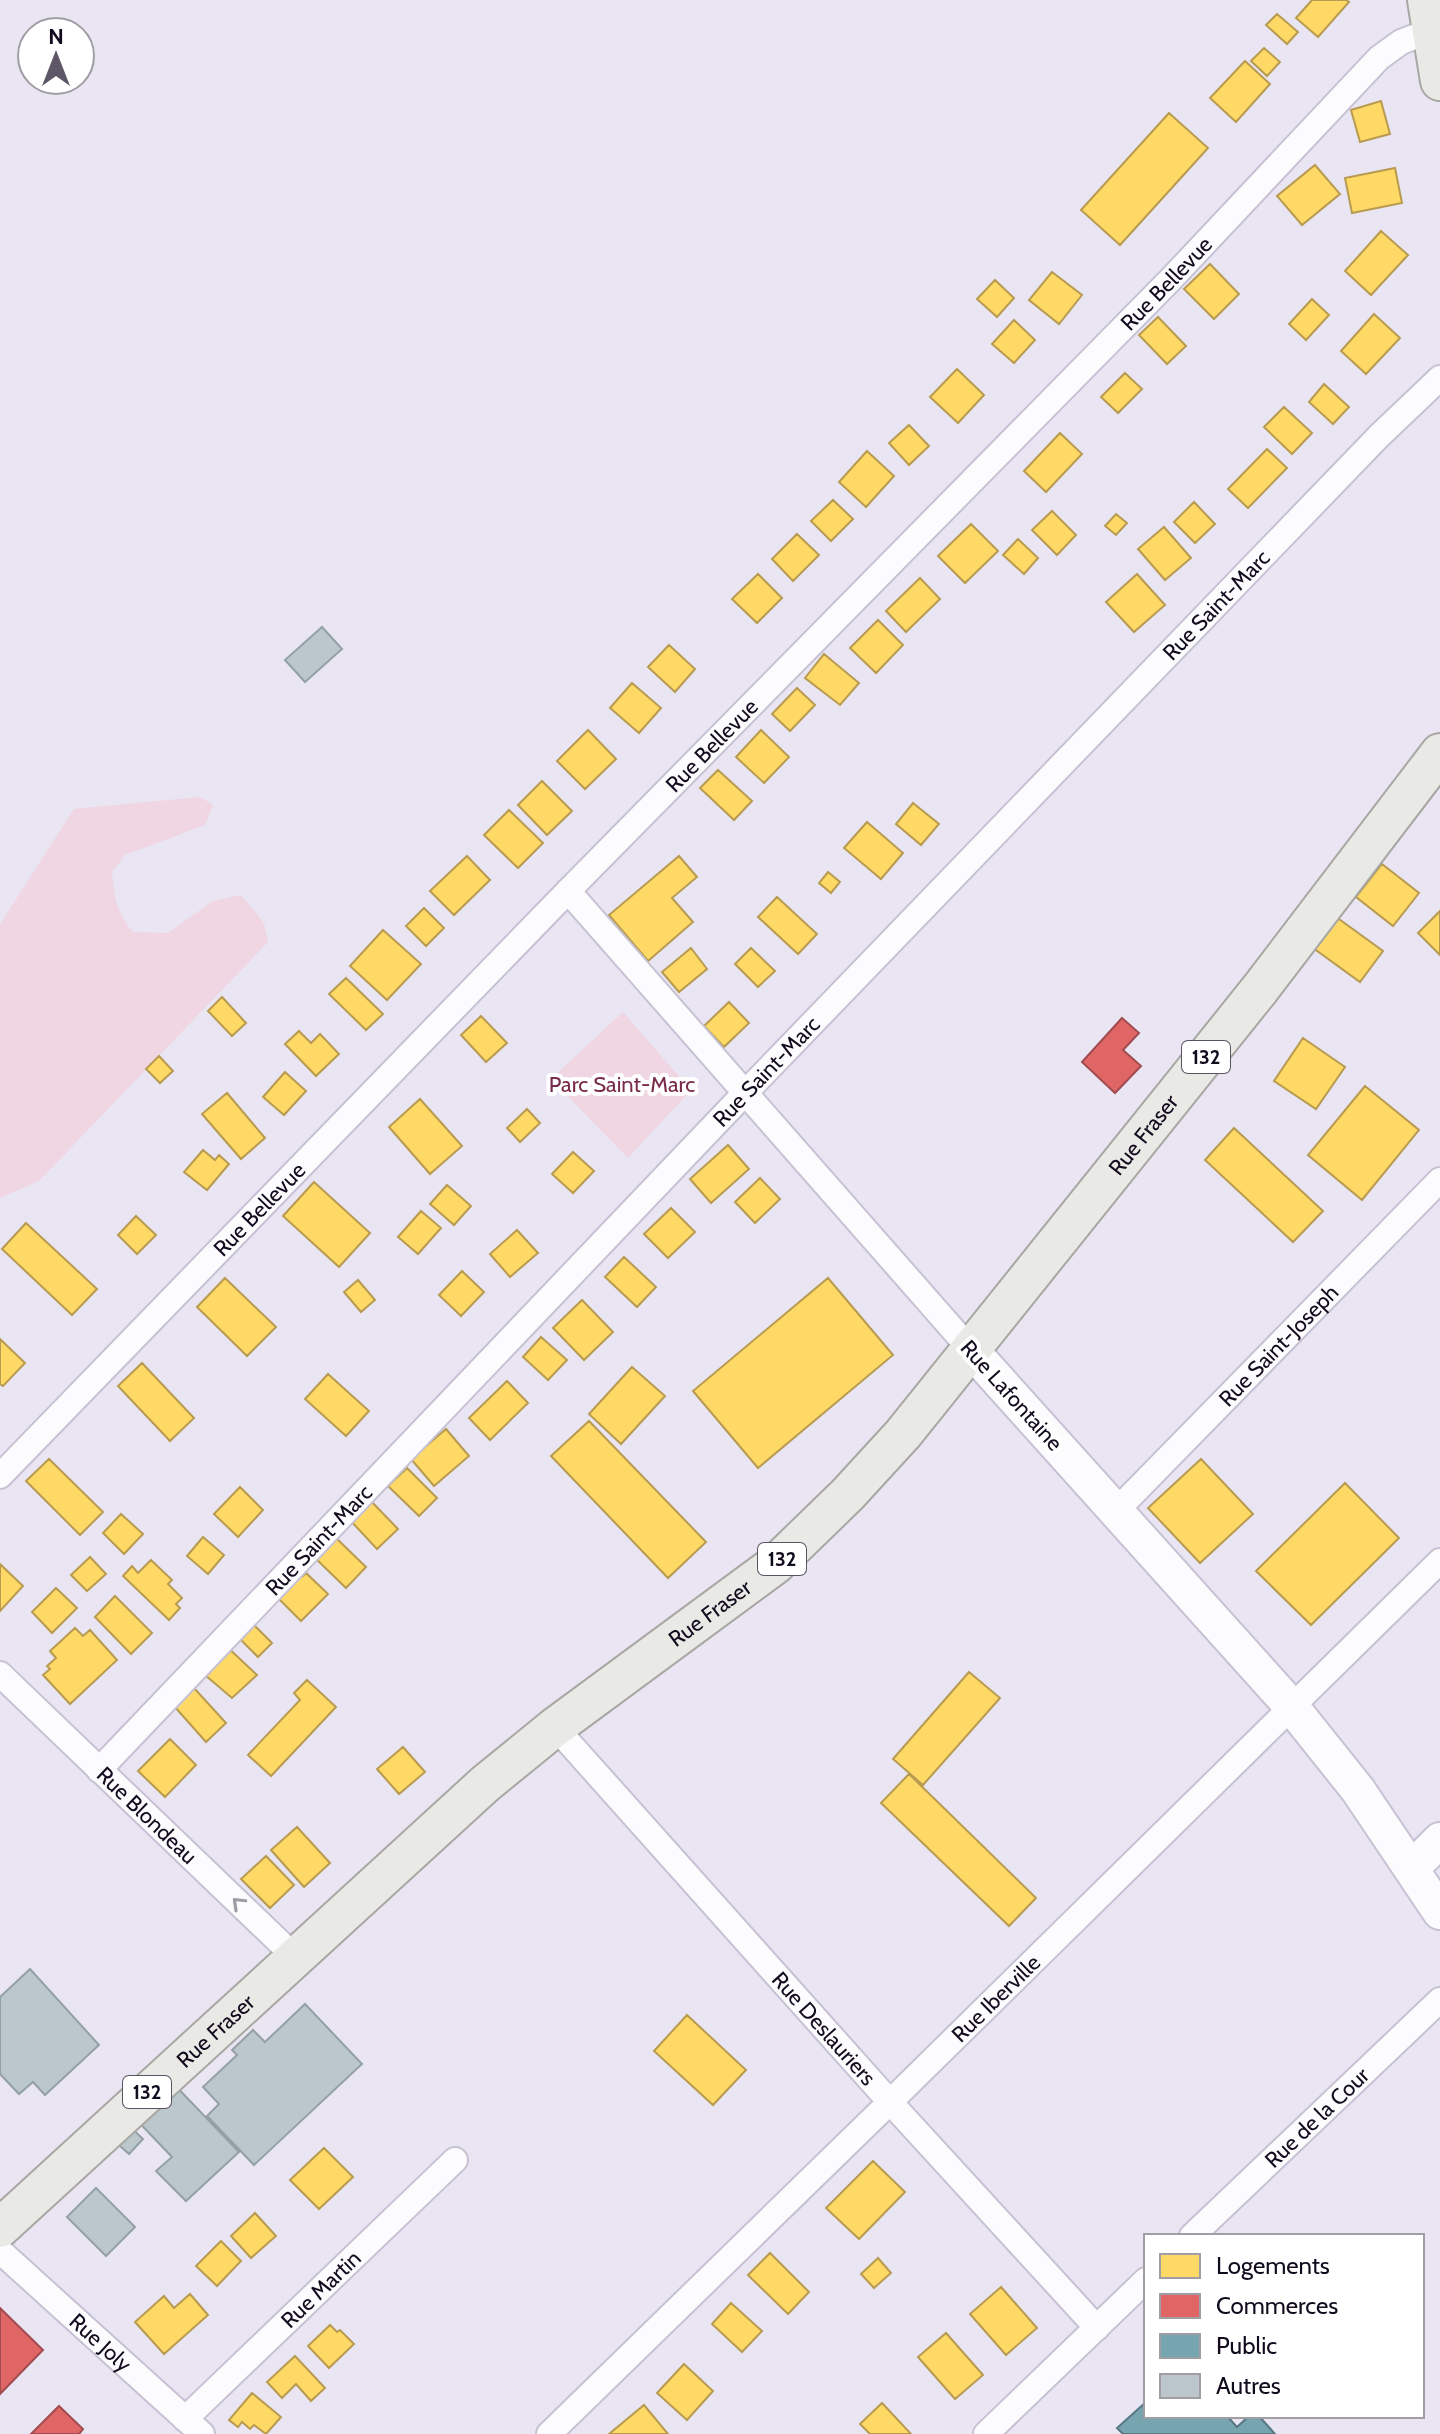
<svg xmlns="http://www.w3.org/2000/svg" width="1440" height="2434" font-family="Cabin,sans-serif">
<rect width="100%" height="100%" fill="#e9e5f2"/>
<path fill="#f0d5e2" d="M200,797L213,805L205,825L125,855L112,872C114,895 117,914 133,932L168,933L213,901L241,895L264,923L268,942L39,1181L0,1198V924L74,809Z
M623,1012L691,1090L628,1158L551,1079Z"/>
<path fill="#ffd966" stroke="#b89b50" stroke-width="2" d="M1312,0H1346L1349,2L1318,37L1296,18Z
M1277,14L1298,32L1287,44L1266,25Z
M1264,48L1280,62L1267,76L1251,61Z
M1245,61L1270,84L1236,122L1210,98Z
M1381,101L1390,134L1360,142L1351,110Z
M1169,113L1208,148L1120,245L1081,210Z
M1315,165L1340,194L1302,225L1277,196Z
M1395,168L1402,203L1352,213L1345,178Z
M1381,231L1408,255L1371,295L1345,271Z
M1210,264L1239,294L1214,319L1184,289Z
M1052,272L1082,295L1059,324L1029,300Z
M995,280L1014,298L997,317L977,299Z
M1312,299L1329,315L1306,340L1289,324Z
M1374,314L1400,338L1366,374L1341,351Z
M1158,317L1186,346L1167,364L1139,335Z
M1014,320L1035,340L1014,363L992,344Z
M957,369L984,395L958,423L930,397Z
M1125,373L1142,389L1118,413L1101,397Z
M1324,384L1349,407L1333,424L1309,402Z
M1284,407L1312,433L1292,454L1264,427Z
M909,425L929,446L909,465L889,443Z
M1060,433L1082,454L1046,492L1024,471Z
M1267,449L1287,468L1248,508L1228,489Z
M867,451L894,476L866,507L839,482Z
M833,500L853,519L831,541L811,521Z
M1194,502L1215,524L1195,543L1174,522Z
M1052,511L1076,535L1057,555L1032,530Z
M1116,514L1127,523L1116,535L1105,526Z
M971,524L998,551L965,583L938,556Z
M1164,527L1191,558L1165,580L1138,549Z
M797,534L819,555L793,581L772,559Z
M1018,539L1038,558L1024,574L1003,555Z
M758,574L782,598L757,623L732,599Z
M1137,574L1165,605L1134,632L1106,602Z
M920,578L940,599L906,632L886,611Z
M878,620L903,645L876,673L850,648Z
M669,645L695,669L675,692L648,667Z
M824,654L859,683L840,705L805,678Z
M632,683L661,708L639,733L610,708Z
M797,688L815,705L790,731L772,714Z
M588,730L616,759L585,789L557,761Z
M761,730L789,757L764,783L736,757Z
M718,770L752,801L734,820L700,788Z
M542,781L572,811L547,835L518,805Z
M913,803L939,824L921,845L896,824Z
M509,810L543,843L518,868L484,835Z
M867,822L903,853L881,879L844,848Z
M467,856L490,880L454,915L430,891Z
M679,856L697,877L672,898L693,922L648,961L609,915Z
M1382,864L1419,893L1393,926L1356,897Z
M828,872L840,882L831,893L819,883Z
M777,897L817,934L798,954L758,917Z
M424,908L444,928L426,946L406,926Z
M1440,911V955L1418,933Z
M1332,914L1383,951L1360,982L1309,945Z
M383,930L421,964L387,1000L350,966Z
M691,948L707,969L679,992L662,972Z
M751,948L775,971L758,987L735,964Z
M346,978L383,1014L366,1030L329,994Z
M222,997L246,1023L232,1036L208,1011Z
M729,1002L749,1023L724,1047L704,1026Z
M481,1016L507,1043L486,1062L461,1035Z
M299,1031L311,1043L320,1034L339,1054L316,1076L285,1044Z
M1303,1038L1345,1067L1316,1109L1274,1081Z
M159,1056L173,1071L160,1083L146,1069Z
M285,1072L306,1091L284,1115L263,1097Z
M1365,1086L1419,1130L1362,1200L1308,1155Z
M227,1093L265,1138L241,1159L202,1114Z
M420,1099L462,1146L430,1174L389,1127Z
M527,1109L540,1123L520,1142L507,1128Z
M1234,1128L1323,1211L1293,1242L1205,1160Z
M728,1145L749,1169L711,1203L690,1179Z
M203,1150L215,1160L219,1155L229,1164L207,1190L184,1172Z
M573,1152L594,1171L573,1193L552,1174Z
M760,1178L780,1199L755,1223L735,1202Z
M314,1182L370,1233L339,1267L283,1216Z
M447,1185L471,1206L454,1225L430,1204Z
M671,1208L695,1232L668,1258L644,1234Z
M421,1211L441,1228L418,1254L398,1237Z
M136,1216L156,1235L137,1254L118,1235Z
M26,1223L97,1289L72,1315L2,1249Z
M517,1230L538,1253L510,1277L490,1254Z
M624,1257L656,1287L637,1307L605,1277Z
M462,1271L484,1292L461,1316L439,1295Z
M225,1278L276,1327L247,1356L197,1307Z
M828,1278L893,1355L758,1468L693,1391Z
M358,1280L375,1300L361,1312L344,1292Z
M582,1300L613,1332L584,1360L553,1328Z
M541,1337L567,1360L548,1380L523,1357Z
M0,1339L25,1363L3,1386L0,1384Z
M142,1363L194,1418L170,1441L118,1386Z
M632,1367L665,1396L621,1444L589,1414Z
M328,1374L369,1411L346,1436L305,1399Z
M507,1381L528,1403L490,1440L469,1418Z
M589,1421L706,1542L668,1578L551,1456Z
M446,1429L469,1456L434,1486L411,1459Z
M49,1459L103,1512L80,1535L26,1481Z
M1201,1459L1253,1514L1200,1563L1148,1508Z
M407,1468L437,1498L419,1516L388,1486Z
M1345,1483L1399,1538L1311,1625L1256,1571Z
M240,1487L263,1510L238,1537L214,1514Z
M369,1499L398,1529L377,1549L348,1518Z
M121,1514L143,1534L124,1554L103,1533Z
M334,1536L366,1567L346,1588L314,1557Z
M203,1537L224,1555L208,1574L187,1556Z
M90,1557L106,1574L87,1591L71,1575Z
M151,1560L172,1580L168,1584L182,1598L176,1604L180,1608L169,1620L123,1576L132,1566L138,1573Z
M0,1564L23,1586L0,1611Z
M295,1568L303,1576L306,1573L328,1594L301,1621L272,1592Z
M56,1588L77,1608L52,1633L32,1612Z
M115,1596L152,1633L131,1654L95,1617Z
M251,1622L272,1643L258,1657L237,1636Z
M75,1628L83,1636L90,1630L117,1660L70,1704L43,1675L50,1669L47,1666L56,1658L50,1651Z
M224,1644L257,1675L232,1698L199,1670Z
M969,1672L1000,1698L923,1785L893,1759Z
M307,1680L336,1707L271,1776L248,1755L300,1700L294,1693Z
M194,1688L226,1723L206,1742L174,1706Z
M170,1739L196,1765L165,1797L138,1771Z
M403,1747L425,1772L399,1794L377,1769Z
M909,1774L1036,1898L1009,1926L881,1803Z
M297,1827L330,1863L304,1887L271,1850Z
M266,1856L294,1885L270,1908L241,1879Z
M687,2015L746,2070L713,2105L654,2051Z
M324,2148L353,2177L319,2209L290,2180Z
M873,2161L905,2192L859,2239L826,2208Z
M255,2213L276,2236L251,2258L231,2236Z
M221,2241L241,2261L217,2286L196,2266Z
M770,2253L809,2292L788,2314L748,2275Z
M878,2258L891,2273L874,2288L861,2274Z
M1001,2287L1037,2328L1006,2355L970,2314Z
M190,2294L208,2315L164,2354L135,2322L164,2296L174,2308Z
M731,2303L762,2331L742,2352L712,2324Z
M330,2325L337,2332L340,2330L354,2344L329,2368L308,2346Z
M946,2333L983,2375L955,2399L918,2357Z
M295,2356L325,2388L311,2401L296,2384L282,2398L267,2382Z
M684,2364L713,2391L687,2420L657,2393Z
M252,2393L281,2417L266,2434L254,2425L250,2429L242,2422L238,2427L229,2420Z
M882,2403L911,2434H870L860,2424Z
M644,2405L668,2434H609Z"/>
<path fill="#e06666" stroke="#a24b50" stroke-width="2" d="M1122,1018L1139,1033L1123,1050L1141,1066L1115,1093L1082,1062Z
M0,2308L43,2350L0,2394Z
M59,2406L83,2429L79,2434H31Z"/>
<path fill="#76a5af" stroke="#587784" stroke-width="2" d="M1146,2402V2416H1227L1237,2427L1249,2416H1259L1275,2434H1123L1117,2428Z"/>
<path fill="#bbc7ca" stroke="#94a1a4" stroke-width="2" d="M322,627L342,649L305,682L285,660Z
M30,1969L99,2045L45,2095L33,2082L19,2094L0,2074V1997Z
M305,2004L362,2064L254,2165L207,2116L219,2104L203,2087L237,2055L232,2050L253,2030L265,2042Z
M168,2078L239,2152L186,2201L156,2171L172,2157L130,2113Z
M126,2123L143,2139L129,2154L111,2138Z
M96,2188L135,2227L106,2256L67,2217Z"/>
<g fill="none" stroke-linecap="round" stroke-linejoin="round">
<defs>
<g id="minor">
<path d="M568,891L971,1350"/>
<path id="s1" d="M0,1476L568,891L1172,278L1379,58L1401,42L1432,30"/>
<path id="s2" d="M1116,1511L1440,1180"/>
<path id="s3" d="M0,1674L294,1956"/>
<path id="s4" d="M555,1727L890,2102L1097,2328"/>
<path id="s5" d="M99,1770L745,1093L1379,436L1440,378"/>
<path id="s6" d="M1192,2236L1440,2000"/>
<path id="s7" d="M0,2251L202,2434"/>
<path id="s8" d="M185,2419L455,2160"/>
<path id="s9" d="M549,2434L890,2102L1440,1561"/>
<path d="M986,2434L1146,2280"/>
</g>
<path id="secondary" d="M971,1350L1291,1706L1358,1790L1440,1912
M1412,1868L1440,1840"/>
<g id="primary">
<path d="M1427,0L1440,81"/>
<path id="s10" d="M0,2228L485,1784L555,1727L776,1564L848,1494L903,1434L1260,989L1440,753"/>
</g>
</defs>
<use href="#minor" stroke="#c7c2d3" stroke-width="28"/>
<use href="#secondary" stroke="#c7c2d3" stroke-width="38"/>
<use href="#primary" stroke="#a8a7a3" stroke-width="42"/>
<use href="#minor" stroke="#fcfbfd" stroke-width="24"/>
<use href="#secondary" stroke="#fcfbfd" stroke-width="34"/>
<use href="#primary" stroke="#e9e9e6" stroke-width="38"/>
</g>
<defs><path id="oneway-chevron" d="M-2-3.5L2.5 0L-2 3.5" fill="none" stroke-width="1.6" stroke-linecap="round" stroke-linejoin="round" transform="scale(2)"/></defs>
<use stroke="#9e9ba4" href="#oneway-chevron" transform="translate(238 1903) rotate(-136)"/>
<g text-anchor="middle" stroke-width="8" stroke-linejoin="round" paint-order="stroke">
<g fill="#fff" stroke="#595462" stroke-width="2">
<rect x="1182" y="1041" width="48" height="32" rx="6"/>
<rect x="758" y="1543" width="48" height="32" rx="6"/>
<rect x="123" y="2076" width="48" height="32" rx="6"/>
</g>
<g font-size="20" font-weight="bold" fill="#120b1e">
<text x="1206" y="1064">132</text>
<text x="782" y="1566">132</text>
<text x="147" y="2099">132</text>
</g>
<g font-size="22" fill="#120b1e" stroke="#fff">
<text dy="8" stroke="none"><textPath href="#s1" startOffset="1668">Rue Bellevue</textPath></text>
<text dy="8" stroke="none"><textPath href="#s5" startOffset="1614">Rue Saint-Marc</textPath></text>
<text dy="8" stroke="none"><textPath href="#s1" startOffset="1020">Rue Bellevue</textPath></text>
<text dy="8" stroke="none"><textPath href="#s5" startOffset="966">Rue Saint-Marc</textPath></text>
<text dy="8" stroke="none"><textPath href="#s10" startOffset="1588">Rue Fraser</textPath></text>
<text dy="8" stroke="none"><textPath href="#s1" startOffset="372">Rue Bellevue</textPath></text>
<text dy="8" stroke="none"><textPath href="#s2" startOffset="232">Rue Saint-Joseph</textPath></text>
<text transform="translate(1012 1395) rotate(48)" y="8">Rue Lafontaine</text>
<text dy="8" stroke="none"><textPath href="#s5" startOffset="318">Rue Saint-Marc</textPath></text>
<text dy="8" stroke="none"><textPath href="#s10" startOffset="940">Rue Fraser</textPath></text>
<text dy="8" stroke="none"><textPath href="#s3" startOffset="204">Rue Blondeau</textPath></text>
<text dy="8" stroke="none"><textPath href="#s9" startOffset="624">Rue Iberville</textPath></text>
<text dy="8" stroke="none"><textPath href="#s4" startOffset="404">Rue Deslauriers</textPath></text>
<text dy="8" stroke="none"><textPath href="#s10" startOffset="292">Rue Fraser</textPath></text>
<text dy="8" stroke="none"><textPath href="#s6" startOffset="172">Rue de la Cour</textPath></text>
<text dy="8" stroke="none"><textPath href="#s8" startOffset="188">Rue Martin</textPath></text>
<text dy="8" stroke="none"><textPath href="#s7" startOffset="136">Rue Joly</textPath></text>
</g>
<g font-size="22" fill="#792c4a" stroke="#fff">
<text x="622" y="1092">Parc Saint-Marc</text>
</g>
</g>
<rect x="1144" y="2234" width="280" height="184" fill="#ffffff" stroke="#a09da5" stroke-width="2"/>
<rect x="1160" y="2254" width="40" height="24" fill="#ffd966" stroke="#a09da5" stroke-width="2"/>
<text x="1216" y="2274" font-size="24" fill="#120b1e">Logements</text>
<rect x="1160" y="2294" width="40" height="24" fill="#e06666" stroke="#a09da5" stroke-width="2"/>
<text x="1216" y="2314" font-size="24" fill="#120b1e">Commerces</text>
<rect x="1160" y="2334" width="40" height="24" fill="#76a5af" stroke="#a09da5" stroke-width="2"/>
<text x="1216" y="2354" font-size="24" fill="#120b1e">Public</text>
<rect x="1160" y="2374" width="40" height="24" fill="#bbc7ca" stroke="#a09da5" stroke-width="2"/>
<text x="1216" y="2394" font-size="24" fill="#120b1e">Autres</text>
<g transform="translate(56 56)"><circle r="38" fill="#ffffff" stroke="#a09da5" stroke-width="2"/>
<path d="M0-6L14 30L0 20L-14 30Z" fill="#5d5768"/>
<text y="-12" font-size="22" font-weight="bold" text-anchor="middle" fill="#120b1e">N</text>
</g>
</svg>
